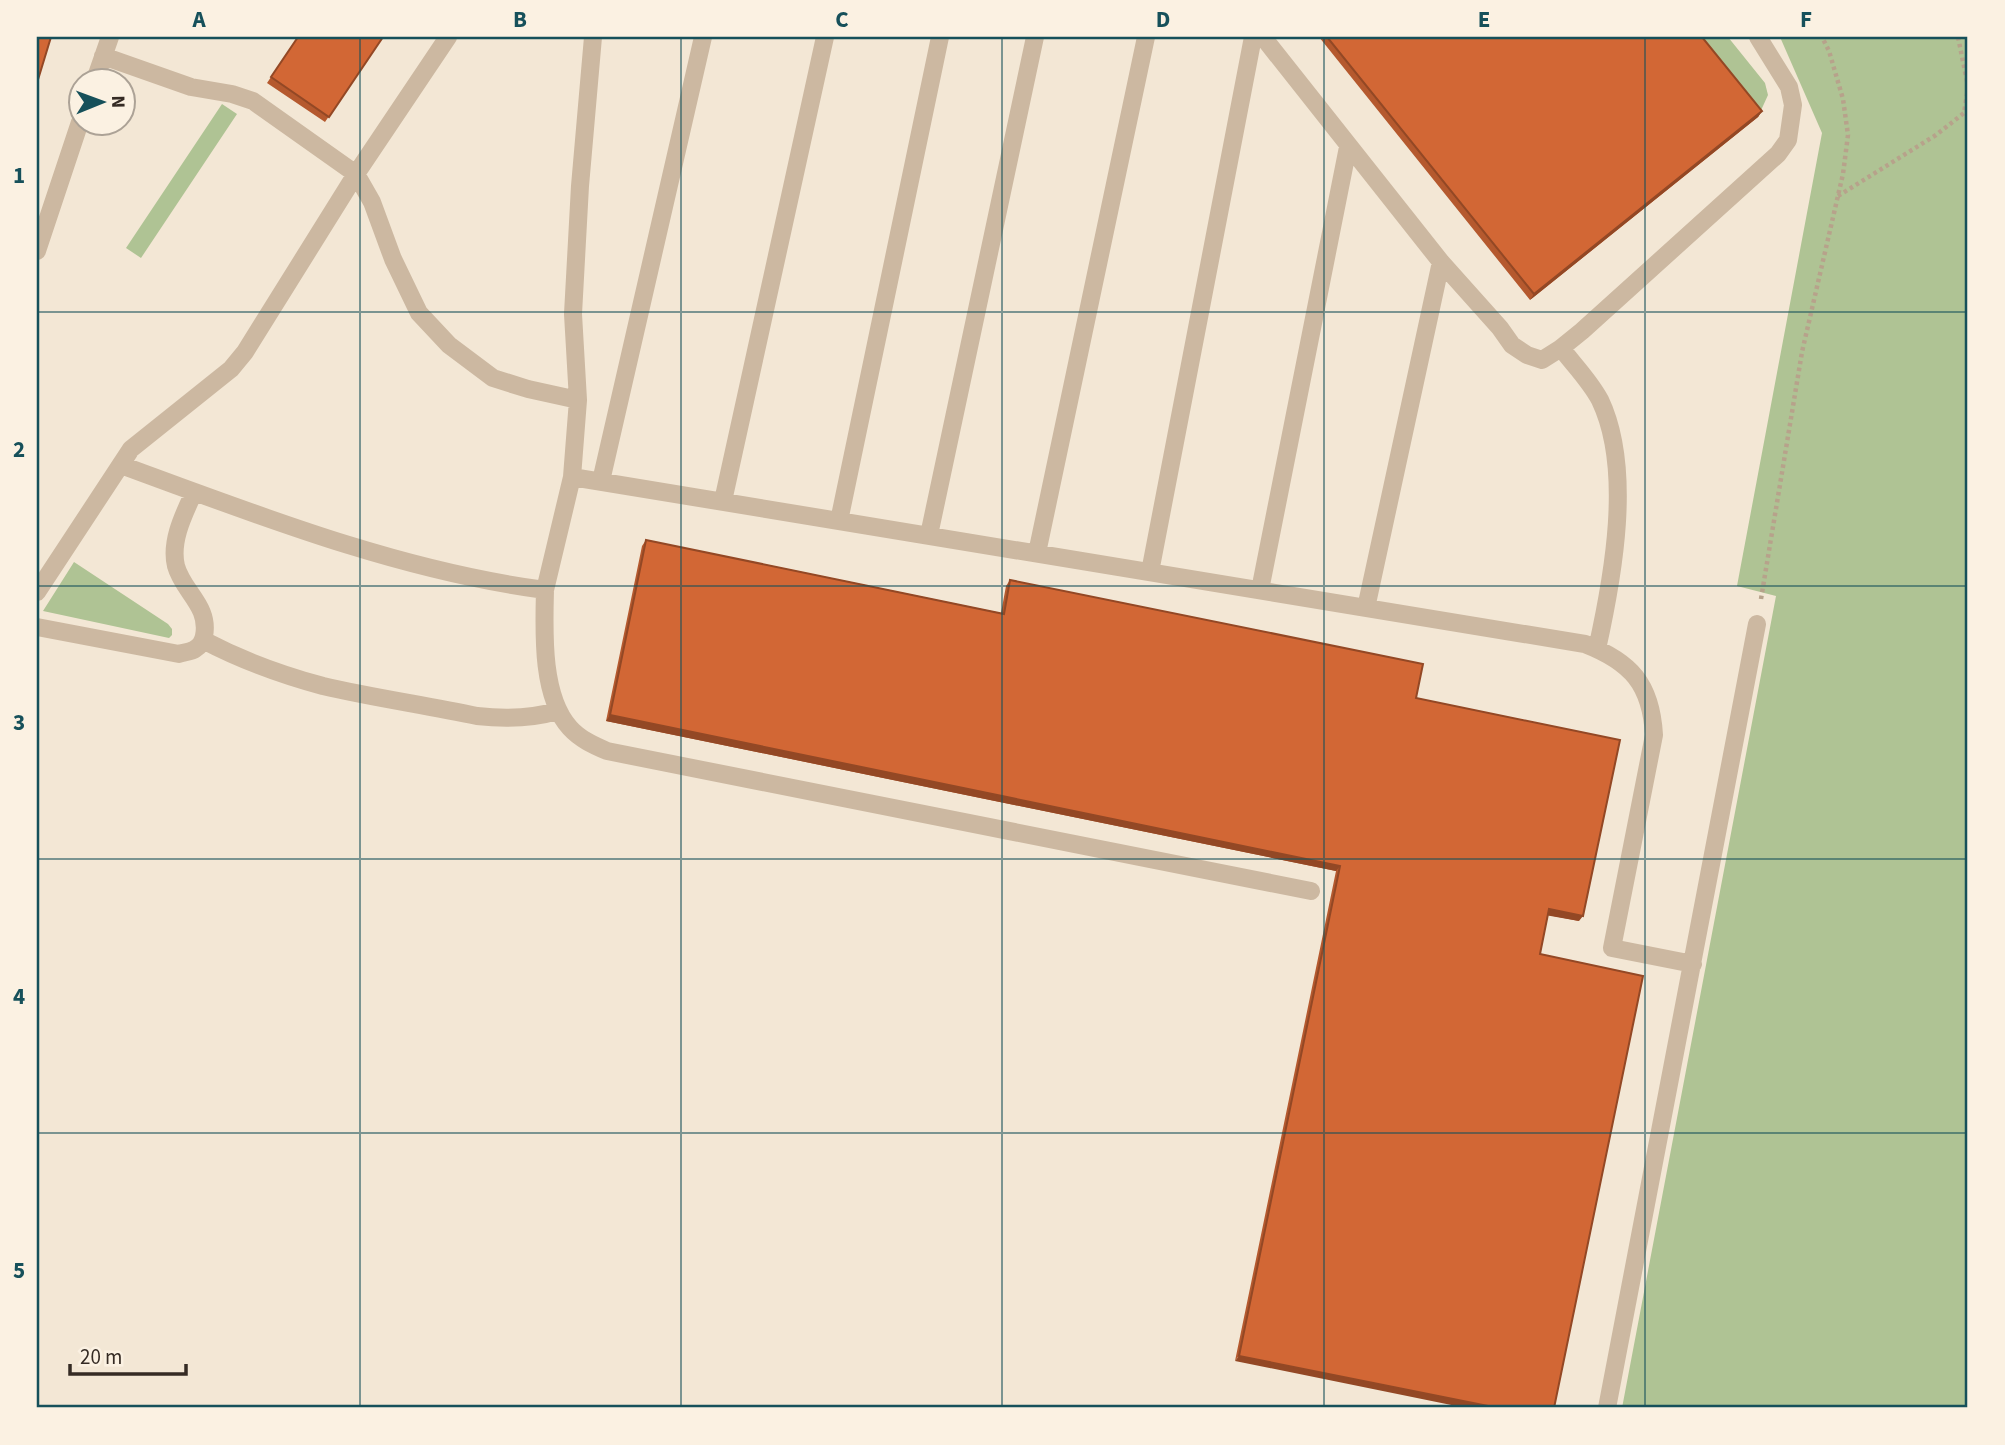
<svg xmlns="http://www.w3.org/2000/svg" width="2005" height="1445" font-family="'Source Sans 3',sans-serif">
<rect width="100%" height="100%" fill="#f3e7d5"/>
<path fill="#afc394" d="M1694,37H1728L1765,83L1768,95L1758,117Z
M1780,37H1968V1408H1622L1776,596L1737,586L1822,133Z
M222,104L237,114L141,258L126,248Z
M74,562L168,624L172,629V635L169,638L43,611Z"/>
<g fill="none" stroke-linecap="round" stroke-linejoin="round">
<path stroke="#b7a28b" stroke-width="4.5" stroke-dasharray="3.5 3.5" stroke-linecap="butt" d="M1958,37L1968,86
M1838,196L1936,135L1964,113L1968,88
M1761,599L1802,352L1843,174L1848,135L1843,99L1829,51L1822,37"/>
<path stroke="#ccb8a1" stroke-width="18" d="M1263,37L1441,262L1500,328L1512,345L1527,355L1542,360L1561,348L1582,331L1778,154L1788,140L1793,105L1789,87L1758,37
M103,56L191,87L232,94L253,101L356,174L372,202L393,259L419,313L449,345L493,378L528,389L578,400
M95,80L110,37
M37,251L80,122
M1561,348C1574,365 1590,381 1600,400C1633,469 1613,577 1597,649
M121,465C257,515 400,571 545,590L572,477L1585,644C1631,662 1651,684 1654,735L1612,948L1693,964
M572,477L578,400L573,314L580,186L593,37
M601,481L703,37
M723,501L825,37
M839,521L940,37
M929,535L1035,37
M1037,553L1146,37
M1150,572L1253,37
M545,590C544,631 541,696 570,728C580,739 593,745 607,751L1311,891
M1260,590L1348,147
M37,592L131,449L231,369L245,352L356,174L448,37
M1366,608L1441,262
M37,627L179,654C184,652 191,652 195,649C200,646 203,641 204,636C210,606 183,592 176,566C170,541 184,514 194,492
M203,640C241,660 282,675 323,686C374,698 426,705 477,716C504,719 530,719 557,711
M1607,1408L1757,624"/>
</g>
<path fill="#b5592e" d="M298,37H383L325,122L267,83Z
M1319,37H1702L1762,111L1758,117L1530,300Z
M646,540L1001,613L1006,586L1010,580L1416,698L1579,921L1548,915L1540,954L1235,1361L1336,871L606,721L642,546Z"/>
<path fill="#934825" d="M1762,111L1758,117L1530,300L1534,294Z
M610,715L1340,866L1336,871L606,721Z
M1549,909L1583,916L1579,921L1545,915Z
M1239,1356L1498,1408H1466L1235,1361Z"/>
<path fill="#d26735" stroke="#934825" stroke-width="2" d="M37,37H51L37,83Z
M298,37H383L329,117L271,77Z
M1327,37H1702L1762,111L1534,294Z
M646,540L1004,614L1010,580L1423,664L1416,698L1620,740L1583,916L1549,909L1540,954L1643,976L1554,1408H1498L1239,1356L1340,866L610,715Z"/>
<path fill="none" stroke="#16505a" stroke-width="2" stroke-opacity="0.55" d="M360,37V1408M681,37V1408M1002,37V1408M1324,37V1408M1645,37V1408M37,312H1968M37,586H1968M37,859H1968M37,1133H1968"/>
<rect width="2005" height="1445" fill="none" stroke="#fbf1e2" stroke-width="77"/>
<g transform="translate(102 102) rotate(89)"><circle r="33" fill="#fbf1e2" stroke="#aca296" stroke-width="2"/>
<path d="M0-5L12 26L0 18L-12 26Z" fill="#16505a"/>
<text y="-10" font-size="19" font-weight="bold" text-anchor="middle" fill="#352b24">N</text>
</g>
<path d="M70 1364v10h116v-10" fill="none" stroke="#352b24" stroke-width="3.5"/>
<text x="80" y="1364" font-size="21" fill="#352b24" stroke="#fbf1e2" stroke-width="5" paint-order="stroke">20 m</text>
<rect x="38" y="38" width="1928" height="1368" fill="none" stroke="#16505a" stroke-width="2.5"/>
<g font-size="23" text-anchor="middle" font-weight="bold" fill="#16505a">
<text x="199" y="27">A</text>
<text x="520" y="27">B</text>
<text x="842" y="27">C</text>
<text x="1163" y="27">D</text>
<text x="1484" y="27">E</text>
<text x="1806" y="27">F</text>
<text x="19" y="183">1</text>
<text x="19" y="457">2</text>
<text x="19" y="730">3</text>
<text x="19" y="1004">4</text>
<text x="19" y="1278">5</text>
</g>
</svg>
